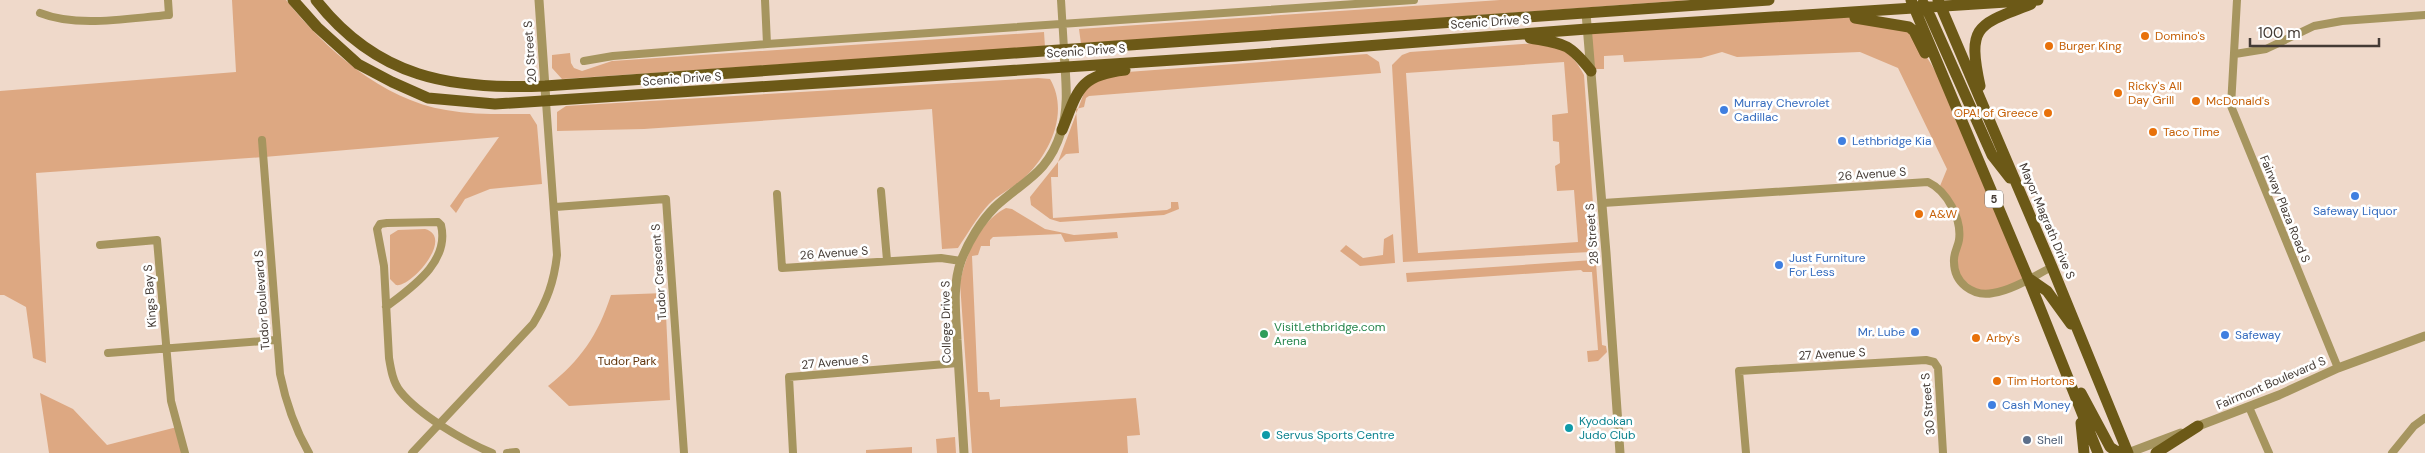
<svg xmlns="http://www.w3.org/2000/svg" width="2425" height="453" font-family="'DM Sans',sans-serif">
<rect width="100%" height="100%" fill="#efd9ca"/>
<path fill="#dda882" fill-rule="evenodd" d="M232,0H286C325,49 383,100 446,110C474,115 502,114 530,114L537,125L542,184L490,189L465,199L456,213L450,206L499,137L264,157L36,173L46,363L33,358L26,307L4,295H0V91L236,72Z
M1500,0H1690L1081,44L1079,29Z
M1853,17L1904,24C1961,99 1991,192 2028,278L2005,290L1979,293L1955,272L1959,227L1940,186L1947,169L1898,68L1860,52L1737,57L1722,52L1701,58L1624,62L1623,55L1604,56V69H1591L1587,29Z
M1044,32L1045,47L562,79L552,68V55L570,53L571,63L574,68L582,71L612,61Z
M1537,43C1559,43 1574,55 1584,75L1596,247L1590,252L1403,262L1392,65L1402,55L1410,52ZM1564,62L1568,113L1552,115L1553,141L1559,142L1560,163L1555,166L1557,191L1574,190L1578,242L1418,253L1406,73Z
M1367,54L1379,62L1381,73L1089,96L1086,98L1084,107L1076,109L1079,153L1066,154L1058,162V177H1051L1053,218L1167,210L1171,208V202H1178L1179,209L1164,215L1060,222L1050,219L1031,205L1030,197L1058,162L1087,85L1114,73Z
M1038,78L1050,79C1070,113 1049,155 1023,179C1013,188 999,194 989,204C977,217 968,233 958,248L942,249L932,109L644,129L557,131V112L566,106Z
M1006,208L1012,209L1045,229L1074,235L1117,232L1118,238L1065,242L1061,234L993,237L990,240V246H981L978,255L972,256L978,392H989L990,400L1000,399V407L1136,398L1140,435L1127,436L1128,453H972L960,283C965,256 980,221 1006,208Z
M425,229C455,237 411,288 396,285L390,279V235L398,230Z
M1393,234L1395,263L1360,266L1340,251L1346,245L1363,258L1383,255L1384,239Z
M1593,260L1596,263L1602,345L1606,346L1607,352L1598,361L1588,362L1587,351L1598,350L1592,272H1583L1581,270L1407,282L1406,273Z
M665,293L670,400L569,406L548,386C581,360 598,335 611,295Z
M40,393L73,409L107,445L177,427L183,453H49Z
M955,437L956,453H937L936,439Z
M912,447V453H866V450Z"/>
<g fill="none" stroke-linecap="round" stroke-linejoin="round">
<path stroke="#a6955f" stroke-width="8" d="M765,0L767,44
M1061,0L1064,49
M2237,0L2231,106L2338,368
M40,13C78,28 129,18 169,15L168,0
M2235,54L2266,49L2314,26L2342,21L2425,15
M584,61L613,56L767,44L1414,0
M262,140L280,374C286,403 294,427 309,453
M881,191L887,260
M777,194L782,268L941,258L961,261
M1603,203L1928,182C1947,191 1962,219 1959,240C1958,247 1953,254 1954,262C1954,283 1973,297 1993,293C2013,290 2034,276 2052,267
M555,207L666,199L684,453
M100,245L157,240L171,401L185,453
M386,307C412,287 450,262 441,225L438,222L387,223L380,224L377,229L384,266L389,358C391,370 393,382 400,391C419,415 464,441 492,453
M108,353L276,340
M2249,407L2269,453
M412,453L533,324C547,301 554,282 557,255L546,102
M507,453L516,452
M793,453L789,377L958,363
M1746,453L1739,371L1926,360L1934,362L1938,368L1943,453
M2392,453L2414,426L2425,418"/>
<path stroke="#a6955f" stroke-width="9" d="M539,0L546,102
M1586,13L1606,253L1620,453
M2193,428L2279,395L2338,368L2425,336
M964,453C962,415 959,378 957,340C956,314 952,286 961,261C968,242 981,221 995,207C1024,180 1048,174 1061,132C1070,105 1065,76 1064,49
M2128,453L2181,433"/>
<path stroke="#6c5917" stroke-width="11" d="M293,0L317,27L358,64L392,82L428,98L495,104L1236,56L1587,29L2038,0
M316,0C377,78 451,90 545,86L1769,0
M1911,0L2028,278L2098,453
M1938,0L2052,267L2128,453
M1923,3L1930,16L1992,155L2010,178
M1855,18L1909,27L1914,31L1925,53
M1530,38C1564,44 1568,42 1591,71
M1980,86C1967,25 1977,25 2031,4
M1062,130C1078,90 1079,75 1125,70
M2028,278L2047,291L2071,324
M2081,393L2110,447L2116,451L2127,453
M2081,423L2084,453
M2156,453L2198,426"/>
</g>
<g fill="#e8710a" stroke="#fff" stroke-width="2">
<circle cx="2145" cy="36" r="5"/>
<circle cx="2049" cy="46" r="5"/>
<circle cx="2118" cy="93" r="5"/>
<circle cx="2196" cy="101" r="5"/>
<circle cx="2048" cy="113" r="5"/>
<circle cx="2153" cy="132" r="5"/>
<circle cx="1919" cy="214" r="5"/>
<circle cx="1976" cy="338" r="5"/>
<circle cx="1997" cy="381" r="5"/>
</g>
<g fill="#3f7fe0" stroke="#fff" stroke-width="2">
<circle cx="1724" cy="110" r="5"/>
<circle cx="1842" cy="141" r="5"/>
<circle cx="2355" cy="196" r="5"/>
<circle cx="1779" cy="265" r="5"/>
<circle cx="1915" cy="332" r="5"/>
<circle cx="2225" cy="335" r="5"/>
<circle cx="1992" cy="405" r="5"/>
</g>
<circle fill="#2e9e5b" stroke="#fff" stroke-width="2" cx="1264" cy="334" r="5"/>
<g fill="#0f9aa8" stroke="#fff" stroke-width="2">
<circle cx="1569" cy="428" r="5"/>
<circle cx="1266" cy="435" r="5"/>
</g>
<circle fill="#5c6f8a" stroke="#fff" stroke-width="2" cx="2027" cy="440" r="5"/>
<g text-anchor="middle" stroke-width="5" stroke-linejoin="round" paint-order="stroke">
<rect fill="#fff" stroke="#7c7672" stroke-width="1" x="1985" y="190.5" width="18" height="17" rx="4"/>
<g font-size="11" font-weight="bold" fill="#443b35">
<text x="1994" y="203">5</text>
</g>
<g font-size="12" fill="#443b35" stroke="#fff">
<text transform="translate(1490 22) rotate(-4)" y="4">Scenic Drive S</text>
<text transform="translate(1086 51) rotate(-4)" y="4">Scenic Drive S</text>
<text transform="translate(530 52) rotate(-94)" y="4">20 Street S</text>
<text transform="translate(682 79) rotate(-4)" y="4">Scenic Drive S</text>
<text transform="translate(1872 174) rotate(-4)" y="4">26 Avenue S</text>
<text transform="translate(2285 209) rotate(68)" y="4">Fairway Plaza Road S</text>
<text transform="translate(2047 221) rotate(67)" y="4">Mayor Magrath Drive S</text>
<text transform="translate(1592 234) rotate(-94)" y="4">28 Street S</text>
<text transform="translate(834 253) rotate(-4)" y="4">26 Avenue S</text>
<text transform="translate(659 272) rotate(-94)" y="4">Tudor Crescent S</text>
<text transform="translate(150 296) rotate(-94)" y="4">Kings Bay S</text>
<text transform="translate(262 300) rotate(-94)" y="4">Tudor Boulevard S</text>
<text transform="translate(946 322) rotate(-91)" y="4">College Drive S</text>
<text transform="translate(1832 354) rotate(-3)" y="4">27 Avenue S</text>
<text transform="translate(835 362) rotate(-5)" y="4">27 Avenue S</text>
<text transform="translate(2271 383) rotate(-23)" y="4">Fairmont Boulevard S</text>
<text transform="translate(1928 404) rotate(-95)" y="4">30 Street S</text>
</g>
<g font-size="12" fill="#c56008" stroke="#fff" text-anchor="start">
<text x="2155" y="40">Domino's</text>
<text x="2059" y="50">Burger King</text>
<text x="2128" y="90">Ricky's All<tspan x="2128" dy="14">Day Grill</tspan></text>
<text x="2206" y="105">McDonald's</text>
<text x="2038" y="117" text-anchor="end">OPA! of Greece</text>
<text x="2163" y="136">Taco Time</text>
<text x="1929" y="218">A&amp;W</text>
<text x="1986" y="342">Arby's</text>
<text x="2007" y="385">Tim Hortons</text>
</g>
<g font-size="12" fill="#366cbe" stroke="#fff" text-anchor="start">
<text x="1734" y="107">Murray Chevrolet<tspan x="1734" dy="14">Cadillac</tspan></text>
<text x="1852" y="145">Lethbridge Kia</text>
<text x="2355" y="215" text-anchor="middle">Safeway Liquor</text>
<text x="1789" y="262">Just Furniture<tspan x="1789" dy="14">For Less</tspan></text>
<text x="1905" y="336" text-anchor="end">Mr. Lube</text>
<text x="2235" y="339">Safeway</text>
<text x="2002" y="409">Cash Money</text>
</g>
<g font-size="12" fill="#27864d" stroke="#fff" text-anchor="start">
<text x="1274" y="331">VisitLethbridge.com<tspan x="1274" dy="14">Arena</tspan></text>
</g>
<g font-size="12" fill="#61340b" stroke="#fff">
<text x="627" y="365">Tudor Park</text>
</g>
<g font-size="12" fill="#0d838f" stroke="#fff" text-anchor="start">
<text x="1579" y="425">Kyodokan<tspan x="1579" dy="14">Judo Club</tspan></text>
<text x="1276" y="439">Servus Sports Centre</text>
</g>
<g font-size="12" fill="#4e5e75" stroke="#fff" text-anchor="start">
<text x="2037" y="444">Shell</text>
</g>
</g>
<path d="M2250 38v8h129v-8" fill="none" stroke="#443b35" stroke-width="2.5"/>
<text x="2258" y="38" font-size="15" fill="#443b35" stroke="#ffffff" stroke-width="4" paint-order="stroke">100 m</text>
</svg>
